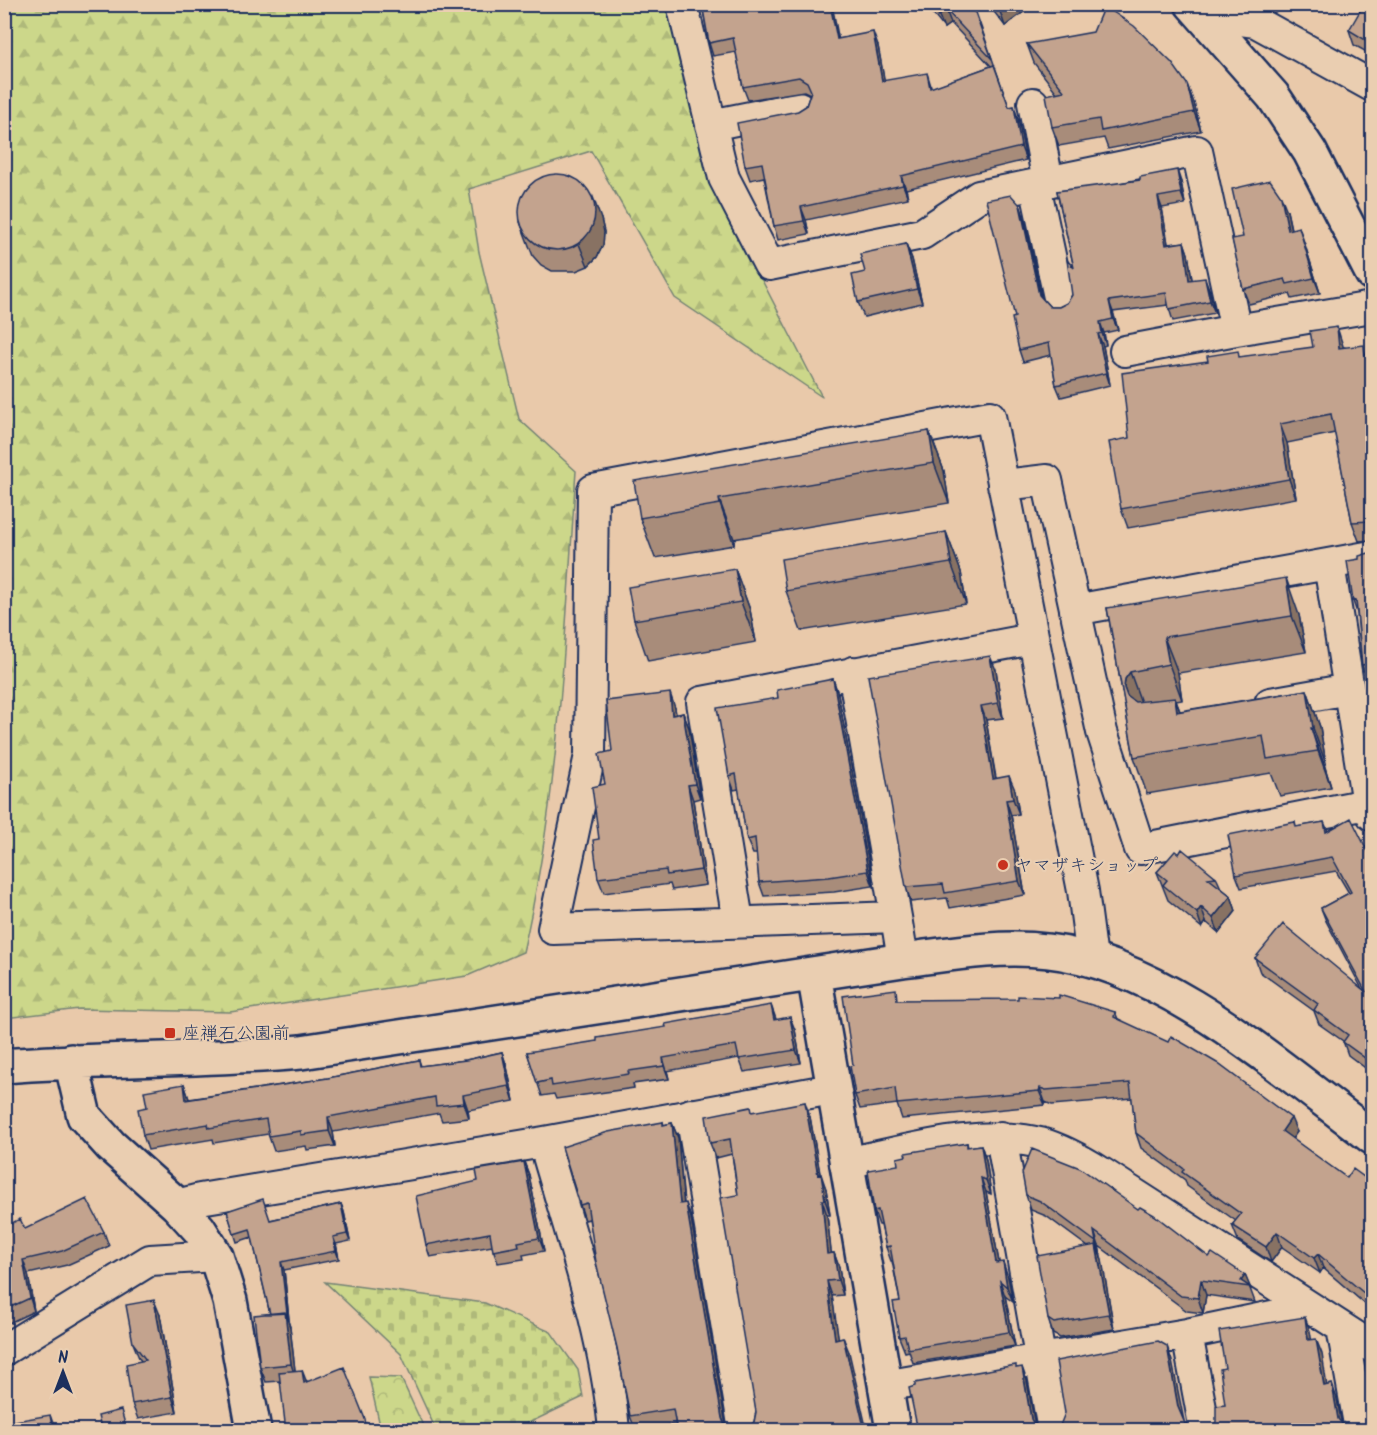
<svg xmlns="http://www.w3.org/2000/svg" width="1377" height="1435" font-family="Kalam,'Klee One',sans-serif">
<defs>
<pattern id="forest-firs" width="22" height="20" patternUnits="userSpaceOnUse" patternTransform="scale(1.5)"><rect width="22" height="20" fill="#ccd78a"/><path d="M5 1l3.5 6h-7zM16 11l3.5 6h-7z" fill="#afb97a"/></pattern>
<pattern id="cemetery-stones" width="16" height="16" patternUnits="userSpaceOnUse" patternTransform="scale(1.5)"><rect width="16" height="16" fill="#ccd78a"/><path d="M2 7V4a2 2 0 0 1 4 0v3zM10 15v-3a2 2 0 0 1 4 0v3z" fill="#afb97a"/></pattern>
<pattern id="park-crowns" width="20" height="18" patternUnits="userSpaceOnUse" patternTransform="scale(1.5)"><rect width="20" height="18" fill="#ccd78a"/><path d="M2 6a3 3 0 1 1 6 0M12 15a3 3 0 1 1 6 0" fill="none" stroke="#afb97a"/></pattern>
</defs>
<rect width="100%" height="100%" fill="#e9c9aa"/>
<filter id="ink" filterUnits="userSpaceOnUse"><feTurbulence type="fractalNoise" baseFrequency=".0167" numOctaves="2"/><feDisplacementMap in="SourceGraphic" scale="12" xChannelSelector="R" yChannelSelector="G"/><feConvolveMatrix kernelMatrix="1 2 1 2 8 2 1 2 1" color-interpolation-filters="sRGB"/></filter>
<g filter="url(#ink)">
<path fill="url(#forest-firs)" stroke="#748374" stroke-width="1.5" d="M4,5H669L712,183L822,397L675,298L591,151L469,189L479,252L519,419L576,471C565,631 560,795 523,952L467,976L230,1012L79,1009L5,1018Z"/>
<path fill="url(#cemetery-stones)" stroke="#748374" stroke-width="1.5" d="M325,1282L485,1303L551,1332L578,1370L583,1397L514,1430H436L401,1354Z"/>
<path fill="url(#park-crowns)" stroke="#748374" stroke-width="1.5" d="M369,1377L401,1378L425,1430H381Z"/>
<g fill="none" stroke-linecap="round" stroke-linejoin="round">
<defs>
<path id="minor" d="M682,4L724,178L769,265L922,234L979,196L1197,151L1236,330L1372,307
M1201,15L1256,22L1372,86
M1033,103L1048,182
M711,125L799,107
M1035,185L1060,302
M1125,351L1236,330
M1003,485L1047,480L1102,732L1140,849L1367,804L1372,815
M1329,564L1367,804
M1075,610L1372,556
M853,672L896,917
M1270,703L1349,689
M738,921L702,702L1032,639
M903,960L896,917L553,929L590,755L593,490L990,416L1083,891L1092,959
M691,1114L744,1430
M1001,1137L1053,1430
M544,1142C571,1237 605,1332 614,1430
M845,1163C907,1151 977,1128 1040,1143C1062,1149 1083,1161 1102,1173L1372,1347
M177,1205L200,1199L544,1142L832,1089
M1342,1328L1360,1430
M1187,1334L1205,1430
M4,1350L150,1260L216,1256
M884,1386L1187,1334L1310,1308"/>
<path id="tertiary" d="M1192,4L1273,96L1310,152L1372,273
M814,974L893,1430
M71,1061L84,1116L111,1146L177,1205L199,1229L216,1256L230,1301L254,1430
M4,1066C103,1058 203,1061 301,1052L903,960C950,954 1000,945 1048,951C1163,963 1282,1070 1372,1137"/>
</defs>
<use href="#minor" stroke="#1b2f5e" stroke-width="34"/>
<use href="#tertiary" stroke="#1b2f5e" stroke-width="38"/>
<use href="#minor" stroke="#eaceb1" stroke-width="30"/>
<use href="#tertiary" stroke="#eaceb1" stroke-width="33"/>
</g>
<path fill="#a88c7a" stroke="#1b2f5e" stroke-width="1.5" d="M702,4L839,39L878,46L884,81L932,88L991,66L951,23L944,28L927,7L926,4H973L1009,107L1018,119L1026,160L906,189L908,198L806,220L809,234L778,240L774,226L764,177L750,180L745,166L798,111L806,106L810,94L804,91L748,100L743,87L736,52L713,56L709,43Z
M988,4H1034L1005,26Z
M1372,4V55L1354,45L1349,30Z
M1027,44L1194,103L1201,131L1108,149L1104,138L1059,146L1052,127L1057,93L1034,63Z
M1181,182L1185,204L1162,208L1168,244L1184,242L1188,254L1192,280L1209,289L1215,313L1173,321L1168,305L1113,312L1118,330L1104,333L1106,345L1103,346L1110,385L1061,397L1056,385L1051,355L1023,362L1019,350L1015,317L1020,205L1024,217L1041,297L1050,307H1059L1067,303L1072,295L1074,268L1057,191Z
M1287,211L1291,229L1304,242L1320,293L1292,299L1290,294L1249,304L1243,289V237Z
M601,219L604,232L603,245L597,257L588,266L576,271H552L541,265L533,256L520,222Z
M906,244L912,259L922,303L864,317L858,302L865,272Z
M1344,347L1367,354H1372V540L1359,541L1352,522L1335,433L1287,443L1296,498L1128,528L1121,509L1129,438L1208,361L1241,357Z
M929,431L944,471L949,503L734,539V545L655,558L640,518Z
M946,532L961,572L966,604L801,631L786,591Z
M1359,559L1368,684L1362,665L1357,613L1353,601Z
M735,569L750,610L756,642L648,661L634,620Z
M1107,608L1299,615L1306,652L1178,673L1182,700L1176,701L1180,711L1307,690L1320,727L1326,764H1324L1331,787L1280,796L1271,773L1147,794L1134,757Z
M996,670L1003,718L986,720L996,778L1015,790L1019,814L1011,815L1025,895L950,908L947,898L911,902L906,887Z
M833,679L838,694L873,886L834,892L764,896L759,882L757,854H753L747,840L739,789L734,790L729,776L778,698Z
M675,708L676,715L683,713L689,728L700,798L693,800L706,885L672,890L670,884L604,893L598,878L599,839L605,784L612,751Z
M1324,822L1328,831L1372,860V1073L1348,1055L1343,1041L1319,1024L1314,1011L1260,972L1255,958L1362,989L1326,921L1321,908L1349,893L1336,871L1241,888L1236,875L1297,827Z
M1179,854L1216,877L1221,888L1231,896L1236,911L1219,933L1206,922L1202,928L1168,900L1157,872Z
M899,1000L1115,1012L1118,1019L1297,1132L1292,1139L1347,1178L1372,1183V1310L1323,1268L1320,1273L1282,1247L1271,1262L1238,1240L1232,1225L1236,1221L1187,1186L1185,1180L1141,1148L1136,1133L1132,1098L1052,1105L1045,1102V1105L902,1119L897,1104L860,1109L855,1095Z
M795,1030L801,1063L744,1072L739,1058L667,1071L669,1079L633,1084L634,1088L556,1099L554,1094L542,1096L527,1052Z
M502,1052L507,1067L514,1101L468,1110L469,1118L442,1121L439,1113L333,1132L335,1146L307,1150L306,1146L274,1151L268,1134L214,1143L213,1139L148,1150L143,1135L147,1107L184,1084L189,1099L328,1078L419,1060L421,1066L466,1060Z
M4,1102L6,1107L9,1133L4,1134Z
M752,1112L810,1117L820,1175L826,1189L830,1215H827L831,1253H834L839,1267L843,1295L832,1296L838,1338L849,1352L754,1422L756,1412L738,1195L732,1154L716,1158L710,1143Z
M663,1122L664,1125L672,1123L678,1138L684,1203L691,1218L675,1424L636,1431L630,1416L617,1348L589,1219L585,1220L580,1205Z
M967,1143L968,1147L981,1145L986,1160L991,1194L986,1192L999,1263L1008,1277L1013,1302L1005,1296L1015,1346L913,1363L909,1351L905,1352L899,1337L900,1301L892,1261H891L886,1247L881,1225H879L874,1211L898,1165Z
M524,1162L529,1175L544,1251L523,1255L524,1259L498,1263L492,1246L430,1257L426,1245L478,1181Z
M1026,1195L1138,1209L1209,1257L1245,1275L1255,1302L1206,1295L1203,1313L1187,1311L1099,1246L1114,1329L1060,1338L1053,1334L1048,1319L1088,1247L1046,1216L1031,1210Z
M341,1204L344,1212L350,1241L336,1244L339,1259L284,1270L289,1320L288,1321L290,1327L295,1371L307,1381L365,1419L280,1381L266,1382L260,1367L270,1314L252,1237L237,1242L227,1211L270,1220Z
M4,1222L6,1226L25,1229L104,1232L109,1246L67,1265L28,1274L34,1311L5,1325L6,1329H4Z
M160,1315L177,1412L138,1419L132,1404L141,1361L139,1358L133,1343Z"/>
<path fill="#887263" stroke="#1b2f5e" stroke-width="1.5" d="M830,4H832L841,52L837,39Z
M1000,4H1034L1005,26L998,6Z
M946,10L951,23L944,28L939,16Z
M873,32L878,46L887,94L882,81Z
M927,73L931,86L934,102L930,88Z
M1187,84L1194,103L1201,131L1194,112Z
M1014,106L1018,119L1026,160L1021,147Z
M1177,170L1181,182L1185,204L1181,193Z
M901,176L906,189L908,198L903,185Z
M1281,196L1287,211L1294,245L1288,230Z
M593,197L601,219L604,232L603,245L597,257L588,266L579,244Z
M1158,197L1162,208L1170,256L1166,245Z
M1020,205L1024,217L1043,306L1039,295Z
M801,207L806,220L809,234L804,221Z
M1299,227L1304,242L1320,293L1314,278Z
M1184,242L1188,254L1194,292L1189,280Z
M906,244L912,259L922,303L917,289Z
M1205,278L1209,289L1215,313L1210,301Z
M1109,301L1113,312L1118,330L1113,319Z
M1100,322L1104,333L1106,345L1102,333Z
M1337,327L1343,346L1346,366L1339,348Z
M1098,334L1103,346L1110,385L1106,373Z
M1280,424L1287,443L1296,498L1289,479Z
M929,431L944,471L949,503L934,463Z
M719,499L734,539V545L720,504Z
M946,532L961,572L966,604L951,563Z
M735,569L750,610L756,642L741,602Z
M1286,578L1299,615L1306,652L1292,616Z
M1164,637L1178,673L1182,700L1169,664Z
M990,656L996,670L1003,718L998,703Z
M1130,672L1143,708L1137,724L1124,688L1125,679Z
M833,679L838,694L873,886L868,871Z
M1307,690L1320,727L1326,764L1313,728Z
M670,693L675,708L678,730L672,715Z
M1175,698L1188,734L1177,712Z
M981,706L986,720L998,793L993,779Z
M683,713L689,728L700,798L695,784Z
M1311,728L1324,764L1331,787L1318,751Z
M1009,776L1015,790L1019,814L1013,799Z
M688,785L693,800L706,885L701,870Z
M1006,800L1011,815L1025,895L1019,881Z
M1231,896L1236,911L1219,933L1213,918Z
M1201,907L1206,922L1202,928L1197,913Z
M771,1005L776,1019L778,1033L774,1020Z
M790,1017L795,1030L801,1063L796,1050Z
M502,1052L507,1067L514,1101L509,1086Z
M663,1058L667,1071L669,1079L664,1066Z
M184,1084L189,1099L186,1100Z
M1040,1088L1045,1102V1105L1039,1091Z
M463,1095L468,1110L469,1118L464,1103Z
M4,1102L6,1107L9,1133L4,1122Z
M805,1102L810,1117L823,1190L818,1175Z
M328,1117L333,1132L335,1146L329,1131Z
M1291,1118L1297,1132L1287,1146L1282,1131Z
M672,1123L678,1138L685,1219L680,1204Z
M981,1145L986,1160L991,1194L986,1180Z
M524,1162L529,1175L544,1251L539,1238Z
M821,1174L826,1189L830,1215L825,1200Z
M981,1178L986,1192L1002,1278L996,1263Z
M822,1200L827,1215L833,1268L827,1254Z
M686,1203L691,1218L727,1431L722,1418Z
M341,1204L344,1212L350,1241L347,1234Z
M1094,1231L1099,1246L1101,1257L1096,1242Z
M1277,1232L1282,1247L1271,1262L1266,1247Z
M333,1237L336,1244L339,1259L336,1251Z
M1096,1245L1102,1260L1114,1329L1109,1314Z
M834,1253L839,1267L843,1295L838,1280Z
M1318,1254L1323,1268L1320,1273L1314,1258Z
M23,1260L28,1274L34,1311L30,1298Z
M281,1262L284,1270L289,1320L287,1313Z
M1003,1262L1008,1277L1013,1302L1007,1287Z
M1245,1275L1251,1289V1290L1250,1287L1241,1281Z
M1201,1280L1206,1295L1203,1313L1198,1298Z
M827,1281L832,1296L841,1354L835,1339Z
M1000,1281L1005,1296L1015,1346L1009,1332Z
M154,1300L160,1315L177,1412L172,1397Z
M285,1312L290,1327L296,1379L291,1364Z
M1305,1317L1310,1331L1314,1355L1308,1340Z
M843,1337L849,1352L867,1431H865Z
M1316,1339L1322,1354L1329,1400L1324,1386Z
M1167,1346L1172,1361L1184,1421L1178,1407Z
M1022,1367L1027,1381L1036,1431L1031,1419Z
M302,1370L307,1383H304Z
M1332,1384L1337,1399L1343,1431L1338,1419Z
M50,1415L55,1429V1431H53Z"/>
<path fill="#c3a38e" stroke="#1b2f5e" stroke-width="1.5" d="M702,4H830L837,39L873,32L882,81L927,73L930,88L994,65L1009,107L1014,106L1021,147L901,176L903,185L801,207L804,221L774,226L762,163L745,166L737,123L798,111L806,106L811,91L807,82L799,77L743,87L733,38L709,43Z
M930,4H972L992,59L946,10L939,16Z
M1364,4H1372V44L1349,30Z
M1104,6L1134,26L1172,63L1187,84L1194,112L1101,131L1099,119L1052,127L1046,95L1064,91L1027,44L1093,32Z
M1177,170L1181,193L1158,197L1166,245L1184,242L1189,280L1205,278L1210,301L1169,309L1166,293L1109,301L1113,319L1100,322L1102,333L1098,334L1106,373L1056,385L1049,343L1019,350L1012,318L1015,317L986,200L1011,195L1020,205L1039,295L1050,307H1059L1067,303L1072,295L1067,260L1074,268L1057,191L1140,180V177Z
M519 212a38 38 0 1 1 76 0a38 38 0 1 1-76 0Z
M1270,180L1281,196L1288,230L1299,227L1314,278L1287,284L1285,279L1243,289L1232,239L1243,237L1232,189Z
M906,244L917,289L858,302L852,275L865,272L860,254Z
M1337,327L1339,348L1364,345L1365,355L1372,354V522L1371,521L1352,522L1331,414L1280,424L1289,479L1121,509L1109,442L1129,438L1122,373L1208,361L1207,356L1238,351L1239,357L1313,347L1310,331Z
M929,431L934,463L719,499L720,504L640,518L634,481Z
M946,532L951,563L786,591L781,559Z
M1372,552V723L1367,664L1362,665L1356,600L1353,601L1347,561L1359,559V556Z
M735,569L741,602L634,620L628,587Z
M1286,578L1292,616L1164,637L1169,664L1130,672L1125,679L1124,688L1127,696L1135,702L1175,698L1177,712L1307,690L1313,728H1311L1318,751L1267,759L1263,736L1134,757L1107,608Z
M990,656L998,703L981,706L993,779L1009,776L1013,799L1006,800L1019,881L945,893L943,884L906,887L868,676Z
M833,679L868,871L829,877L759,882L755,838L747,840L736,774L729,776L717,708L778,698L777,690Z
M670,693L672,715L683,713L695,784L688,785L701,870L667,875L666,870L598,878L593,840L599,839L592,787L605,784L599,754L612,751L606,701Z
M1351,818L1372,860V1063L1343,1042L1348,1035L1314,1010L1318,1004L1255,958L1283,924L1366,992L1321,908L1351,892L1332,857L1236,875L1228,835L1295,822L1296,827L1324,822L1326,832Z
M1182,849L1216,877L1208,878L1231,896L1213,918L1201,907L1197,913L1163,885L1167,880L1157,872L1175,851L1179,854Z
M896,989L897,1000L1018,999V996L1059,998V995L1115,1012L1114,1017L1168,1042L1171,1036L1217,1063L1291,1118L1282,1131L1347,1178L1353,1169L1372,1183V1300L1318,1254L1314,1258L1277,1232L1266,1247L1232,1225L1241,1214L1182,1172L1184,1169L1136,1133L1130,1083L1046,1090L1040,1088L1039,1091L897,1104L895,1088L855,1095L850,1066L853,1065L843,996Z
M771,1005L774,1020L790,1017L796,1050L739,1059L736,1045L663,1058L664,1066L628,1071L629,1074L552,1086L551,1080L537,1083L527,1052L597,1041V1038L666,1027L665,1024Z
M502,1052L509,1086L463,1095L464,1103L436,1106L435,1097L328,1117L329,1131L301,1135V1131L269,1136L266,1119L209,1128L208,1124L143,1135L138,1109L147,1107L144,1091L184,1084L186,1100L328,1078L419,1060L420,1066L466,1060Z
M805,1102L818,1175L821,1174L825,1200H822L827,1254L834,1253L838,1280L827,1281L835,1339L843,1337L865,1431H744L754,1422L756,1412L720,1198L738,1195L730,1139L710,1143L706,1116L751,1107L752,1112Z
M663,1122V1125L672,1123L680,1204L686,1203L722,1418L725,1426L731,1431H677L673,1409L630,1416L617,1348L596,1262L587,1203L580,1205L562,1147L608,1132Z
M967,1143V1147L981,1145L986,1180L981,1178L996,1263L1003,1262L1007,1287L1000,1281L1009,1332L908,1349L905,1336L899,1337L893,1302L900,1301L890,1246L886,1247L878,1210L874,1211L868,1170L898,1165L897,1158L906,1156L905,1153Z
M1032,1149L1080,1168L1138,1209L1140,1207L1154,1215L1209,1257L1212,1253L1245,1275L1241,1281L1250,1287L1201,1280L1198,1298L1181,1296L1094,1231L1096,1242L1040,1201L1026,1195L1022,1173Z
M524,1162L539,1238L518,1242L519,1246L493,1251L490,1233L426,1245L416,1196L478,1181L476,1170Z
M87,1199L104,1232L62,1251L23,1260L30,1298L4,1310V1222L6,1226L20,1219L25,1229Z
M263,1199L270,1220L341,1204L347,1234L333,1237L336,1251L281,1262L287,1313L270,1314L250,1229L234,1234L227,1211Z
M1096,1245L1109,1314L1054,1323L1048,1319L1037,1256Z
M154,1300L172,1397L132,1404L126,1364L146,1360L133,1343L126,1305Z
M285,1312L291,1364L260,1367L254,1315Z
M1305,1317L1308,1340L1316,1339L1324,1386L1332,1384L1338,1419L1348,1431H1206L1210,1429L1216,1422V1406L1225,1405L1220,1369L1225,1368L1219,1331Z
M1158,1341L1167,1346L1178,1407L1186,1426L1192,1431H1054L1059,1428L1065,1413L1056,1361Z
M1016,1365V1368L1022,1367L1031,1419L1035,1427L1045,1431H918L909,1388L915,1386V1383Z
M344,1367L365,1419L367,1431H286L279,1372L302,1370L304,1383Z
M1367,1369H1372V1431H1362L1366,1428L1371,1421Z
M121,1410L127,1431H102L98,1416Z
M50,1415L53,1431H4V1423Z"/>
</g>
<g fill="#c8321e" stroke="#eaceb1" stroke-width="2">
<circle cx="1003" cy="865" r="6"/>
<rect x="164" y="1027" width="12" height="12" rx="3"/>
</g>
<g text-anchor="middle" stroke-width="4.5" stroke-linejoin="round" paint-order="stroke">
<g font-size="18" fill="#1b2f5e" stroke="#eaceb1" text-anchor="start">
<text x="1015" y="871">ヤマザキショップ</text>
<text x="182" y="1039">座禅石公園前</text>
</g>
</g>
<rect width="1377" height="1435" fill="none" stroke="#eaceb1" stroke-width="24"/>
<rect x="12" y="12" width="1353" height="1411" fill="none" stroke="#1b2f5e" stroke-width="2" filter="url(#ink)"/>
<g transform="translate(63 1372)" stroke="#eaceb1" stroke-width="4.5" paint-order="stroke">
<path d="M0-4.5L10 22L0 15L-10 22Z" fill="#1b2f5e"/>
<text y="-9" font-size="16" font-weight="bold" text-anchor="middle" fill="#1b2f5e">N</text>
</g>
</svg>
